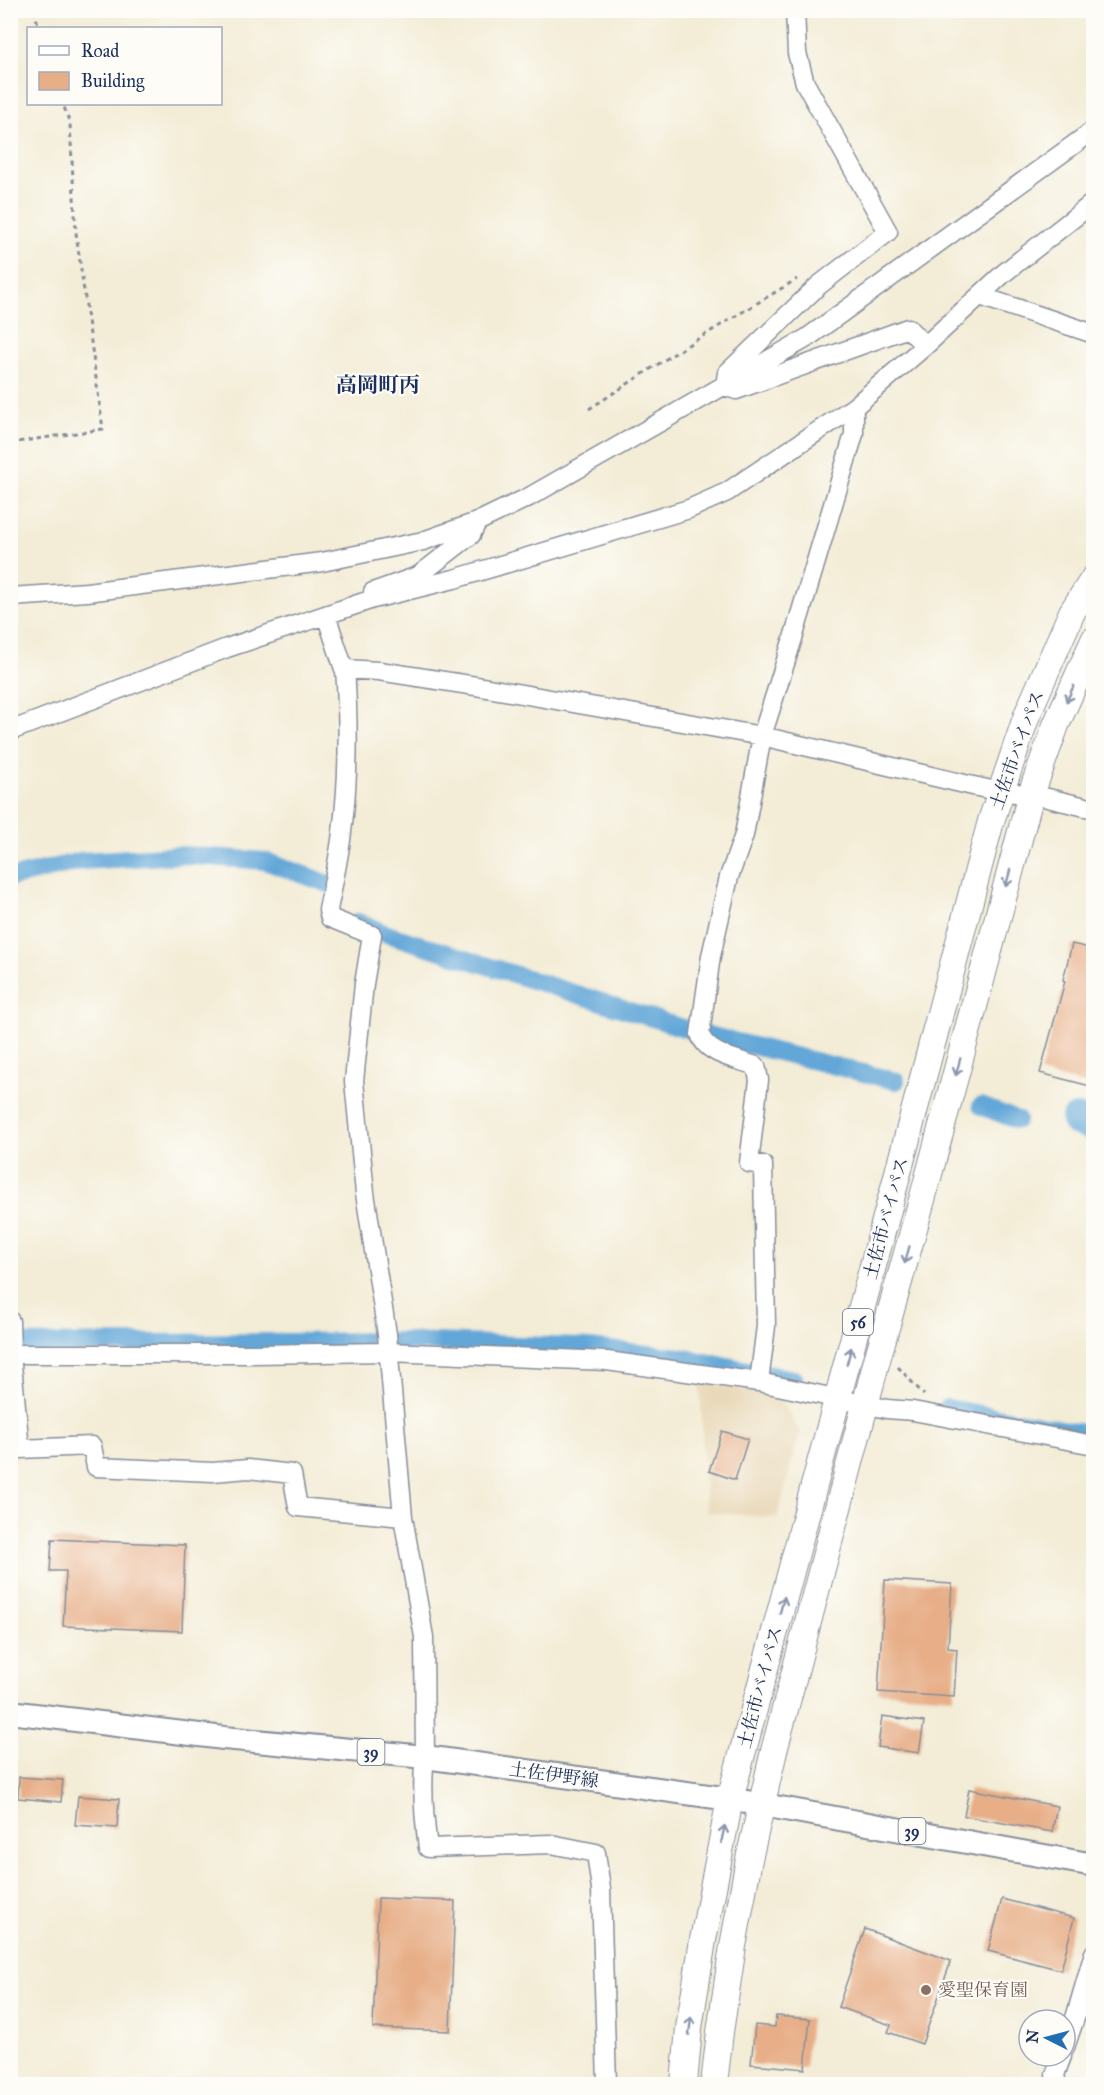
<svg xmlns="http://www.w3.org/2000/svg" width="1104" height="2095" font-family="'IM FELL Great Primer','Noto Serif JP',serif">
<rect width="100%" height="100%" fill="#fdfcf7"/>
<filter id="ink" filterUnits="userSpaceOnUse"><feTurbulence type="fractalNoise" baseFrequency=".0167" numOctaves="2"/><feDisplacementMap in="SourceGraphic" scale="12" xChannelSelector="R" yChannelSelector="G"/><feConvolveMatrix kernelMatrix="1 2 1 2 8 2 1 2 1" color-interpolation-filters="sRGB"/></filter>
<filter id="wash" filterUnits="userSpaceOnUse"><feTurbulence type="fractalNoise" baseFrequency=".008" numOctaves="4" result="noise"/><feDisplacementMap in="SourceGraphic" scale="24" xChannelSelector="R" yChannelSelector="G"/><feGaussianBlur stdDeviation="1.35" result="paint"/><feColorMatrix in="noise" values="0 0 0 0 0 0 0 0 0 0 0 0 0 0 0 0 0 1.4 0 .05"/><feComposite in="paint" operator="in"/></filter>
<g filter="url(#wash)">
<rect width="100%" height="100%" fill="#f3ecd6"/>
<path fill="#e9d9ba" d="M700,1383L711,1384L779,1396L800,1432L777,1518L706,1512Z"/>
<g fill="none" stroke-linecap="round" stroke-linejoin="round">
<path stroke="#63a7d8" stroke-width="18" d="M10,878L81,861L182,855L265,861L329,884
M358,922L387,934L696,1032
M704,1034L896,1081
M981,1106L1017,1120
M10,1344L406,1341L578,1347L680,1357L794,1379
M947,1408L1094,1435"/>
<path stroke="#63a7d8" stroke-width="32" d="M1077,1120L1094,1125"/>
</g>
<g id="blocks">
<path fill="#e7ae87" d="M1072,944L1094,949V1087L1040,1073L1065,981L1063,980Z
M722,1431L748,1439L735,1480L709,1471Z
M52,1539L185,1545L182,1631L63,1626L66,1571H50Z
M885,1580L952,1584L948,1648L957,1649L954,1697L878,1692Z
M882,1716L924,1722L919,1753L878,1747Z
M19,1777L63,1780L61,1802L18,1798Z
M969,1789L1057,1806L1052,1832L964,1816Z
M78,1796L119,1799L117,1828L75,1825Z
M378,1898L455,1901L450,2031L373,2028Z
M1002,1899L1074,1918L1061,1970L988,1951Z
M865,1929L951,1961L922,2044L888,2032L891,2025L838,2007Z
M776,2016L810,2019L805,2069L751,2064L755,2025L775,2027Z"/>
</g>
</g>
<g filter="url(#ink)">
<use href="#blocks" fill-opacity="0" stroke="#878e9a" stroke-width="1.5"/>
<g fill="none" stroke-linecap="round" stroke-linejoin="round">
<defs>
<path id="minor" d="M795,10L797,53L805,83L888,232L818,286L727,373L725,386L736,390L908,328L925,346
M980,296L1094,334
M10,597L87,592L322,562L423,541L477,522L529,497L807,338L1094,130
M373,599L454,579L689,509L727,492L854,407L925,346L1004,273L1094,202
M326,615L344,669L379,671L476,686L762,736L973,786L1001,792L1031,794L1094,809
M345,669C349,724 349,778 342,832C339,858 333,884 328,910L330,918L372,935L364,984L354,1081L365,1193L387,1334L403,1517L424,1637L425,1757C421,1787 424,1818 428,1848L551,1844L596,1853L601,1889L607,2084
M10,731L227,648L373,599V592L418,576L471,535L477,522
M10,1321L11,1354L20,1449L92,1446L96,1467L213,1472L248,1469L292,1474L298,1507L403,1517
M10,1354H252L389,1352L607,1361L759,1382L887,1409L913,1411L1094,1445
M759,1382L766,1326L763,1165L749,1163L759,1080L756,1066C738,1059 706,1055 700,1034L711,956L729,877L744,835L762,736L794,635L854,434V407
M1065,2047L1076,2015L1094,1953
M1057,2084L1055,2075L1062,2056"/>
<path id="major" d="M10,1712L224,1738L425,1757L730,1799L1094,1865"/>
<path id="highway" d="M684,2084L689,2028L703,1940L730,1799L896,1180L991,821L1027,715L1072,612L1094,578
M714,2084L720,2032L733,1946L749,1859L774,1751L877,1360L925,1189L1031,794L1056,725L1094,640"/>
</defs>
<use href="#minor" stroke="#878e9a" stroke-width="21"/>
<use href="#major" stroke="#878e9a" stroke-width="26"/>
<use href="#highway" stroke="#878e9a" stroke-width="28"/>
<path stroke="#878e9a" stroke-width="3" stroke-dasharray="4.5 4.5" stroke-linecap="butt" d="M34,10L39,28
M589,409L683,348L797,279
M10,443L103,429L76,233L70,124L63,104
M898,1367L924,1395"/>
<use href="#minor" stroke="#fff" stroke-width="18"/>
<use href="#major" stroke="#fff" stroke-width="22"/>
<use href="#highway" stroke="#fff" stroke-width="26"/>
</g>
<defs><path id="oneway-shaft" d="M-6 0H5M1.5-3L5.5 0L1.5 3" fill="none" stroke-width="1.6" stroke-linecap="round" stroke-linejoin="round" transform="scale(1.5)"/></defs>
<g stroke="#8d97ae">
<use href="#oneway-shaft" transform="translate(1070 694) rotate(114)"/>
<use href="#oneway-shaft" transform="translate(1008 878) rotate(105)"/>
<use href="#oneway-shaft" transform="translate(958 1067) rotate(105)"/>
<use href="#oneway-shaft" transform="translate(907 1255) rotate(106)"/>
<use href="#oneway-shaft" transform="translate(849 1356) rotate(-75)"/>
<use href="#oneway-shaft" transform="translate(782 1605) rotate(-75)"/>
<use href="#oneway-shaft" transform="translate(723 1834) rotate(-78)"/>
<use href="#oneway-shaft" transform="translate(690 2026) rotate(-83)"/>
</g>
</g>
<circle fill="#8d6e63" stroke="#fdfcf7" stroke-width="2" cx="926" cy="1990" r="6"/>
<g text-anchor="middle" stroke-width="4.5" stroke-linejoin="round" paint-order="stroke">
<g fill="#fdfcf7" stroke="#5f6c8c" stroke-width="1.5">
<rect x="843" y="1309" width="30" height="26" rx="4.5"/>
<rect x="357.5" y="1739" width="27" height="26" rx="4.5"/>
<rect x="898.5" y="1818" width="27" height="26" rx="4.5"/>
</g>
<g font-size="16" font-weight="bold" fill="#1b2f5e">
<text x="858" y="1328">56</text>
<text x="371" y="1758">39</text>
<text x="912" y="1837">39</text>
</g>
<g font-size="18" fill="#1b2f5e" stroke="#fdfcf7">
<text transform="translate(1017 750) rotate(-70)" y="6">土佐市バイパス</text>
<text transform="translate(886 1218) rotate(-75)" y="6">土佐市バイパス</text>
<text transform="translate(760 1687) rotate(-75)" y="6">土佐市バイパス</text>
<text transform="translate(554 1775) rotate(8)" y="6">土佐伊野線</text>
</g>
<g font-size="18" fill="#785e54" stroke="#fdfcf7" text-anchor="start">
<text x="938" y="1996">愛聖保育園</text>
</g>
<g font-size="21" font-weight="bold" fill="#1b2f5e" stroke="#fdfcf7">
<text x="378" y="392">高岡町丙</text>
</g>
</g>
<rect width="1104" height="2095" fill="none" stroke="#fdfcf7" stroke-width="36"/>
<rect x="27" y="27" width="195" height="78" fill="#fdfcf7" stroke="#a3aaba" stroke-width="1.5"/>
<rect x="39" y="46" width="30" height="9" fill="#ffffff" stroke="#a3aaba" stroke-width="1.5"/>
<text x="81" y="57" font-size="18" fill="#1b2f5e">Road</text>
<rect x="39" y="72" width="30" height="18" fill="#e7ae87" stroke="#a3aaba" stroke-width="1.5"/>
<text x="81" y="87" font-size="18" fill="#1b2f5e">Building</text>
<g transform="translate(1047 2038) rotate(276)"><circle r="28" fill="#fdfcf7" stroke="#a3aaba" stroke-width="1.5"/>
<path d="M0-4.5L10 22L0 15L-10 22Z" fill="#1f6fb2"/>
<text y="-9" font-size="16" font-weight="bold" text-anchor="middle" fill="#1b2f5e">N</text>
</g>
</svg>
